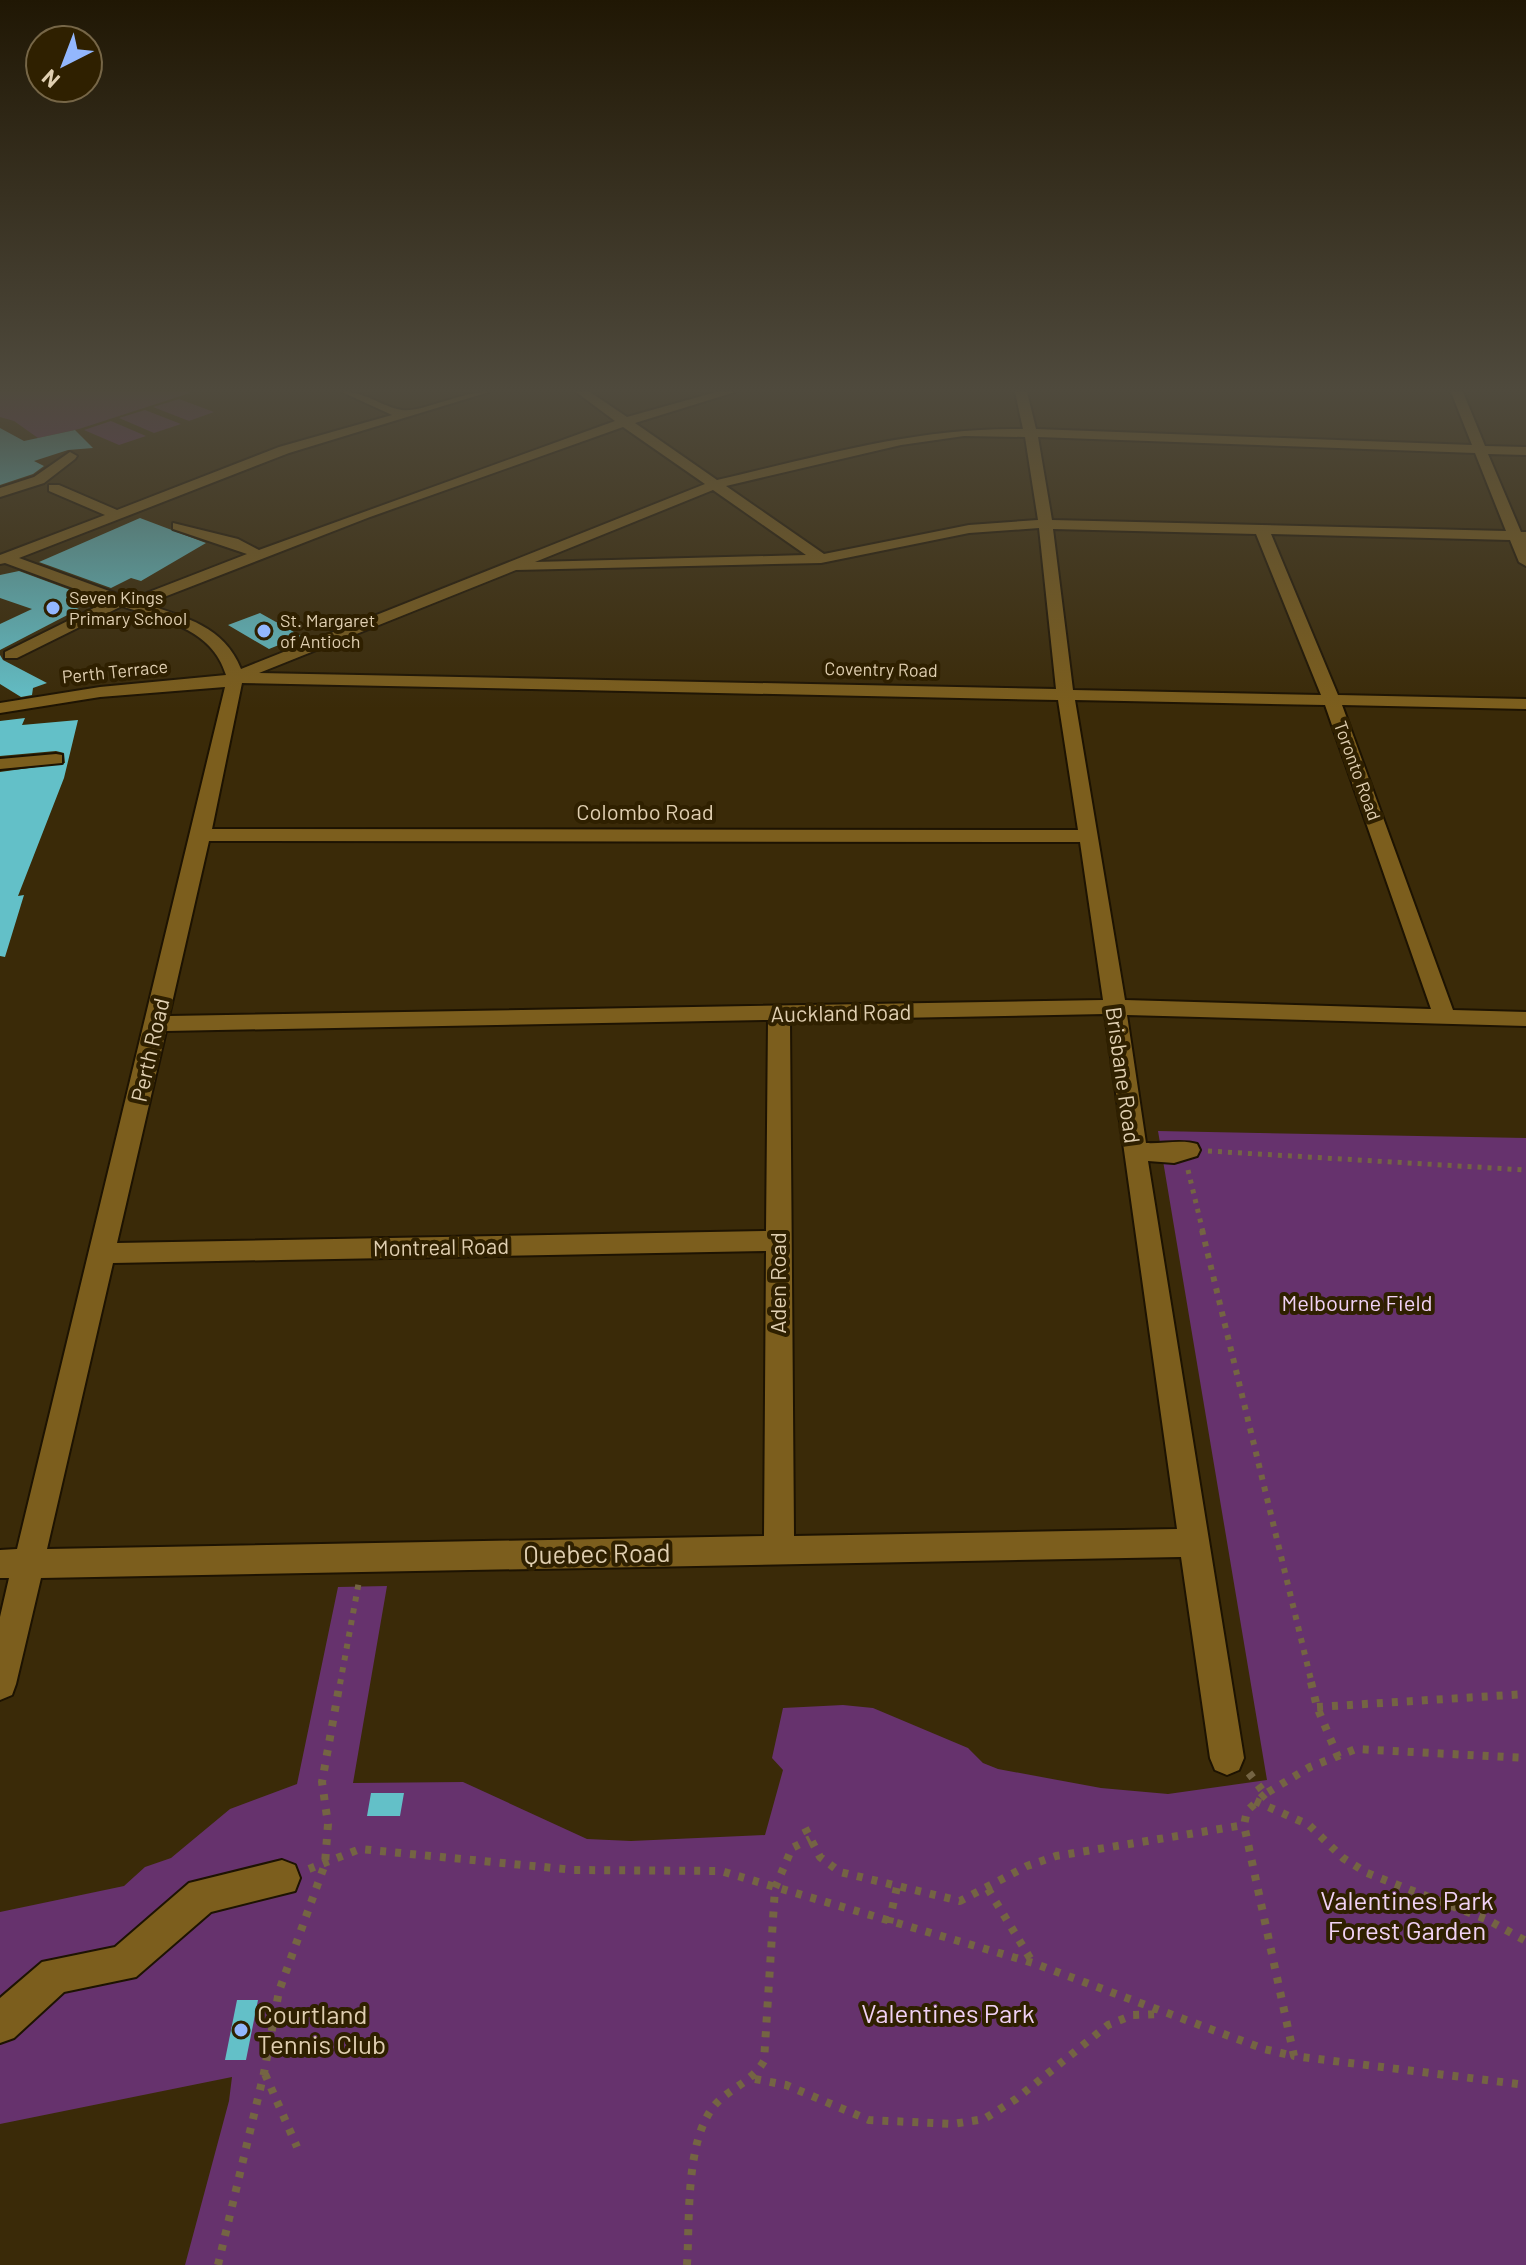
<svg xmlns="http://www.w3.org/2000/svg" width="1526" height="2265" font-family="Barlow,sans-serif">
<rect width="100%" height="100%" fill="#3a2a08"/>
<path fill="#66326d" d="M0,392H188L190,393L79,429L38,438L14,421L0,417Z
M179,399L214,412L189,421L153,407Z
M145,410L181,424L154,433L119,418Z
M111,421L146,436L119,445L84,430Z
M1158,1131L1526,1138V2265H185L229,2101L232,2077L0,2124V1912L124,1886L145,1867L171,1858L230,1809L297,1784L338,1587L387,1586L353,1783L463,1782L587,1839L631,1841L765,1835L783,1770L772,1758L783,1708L843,1705L873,1708L968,1748L983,1763L998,1769L1101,1788L1168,1794L1267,1780Z"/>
<path fill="#63c0c8" d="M0,428L24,441L75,430L93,448L68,450L34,461L44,466L33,474L0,485Z
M140,518L206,543L141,581L131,578L111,588L39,562Z
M19,571L92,598L74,607L79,609L0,650V624L32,609L0,598V575Z
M260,613L301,636L269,649L228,625Z
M0,655L3,660L47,683L33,688L32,695L21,697L0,684Z
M25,718L22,725L78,720L64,778L18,896L24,895L5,957L0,956V772L65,763L64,753L56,751L0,756V721Z
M371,1793H404L400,1816H367Z
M237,2000H258L246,2060H225Z"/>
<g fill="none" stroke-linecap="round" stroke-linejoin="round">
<defs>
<path id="minor" d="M342,392C365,391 380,406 402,410C420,413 463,391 489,392L289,453L19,558L131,599L247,554L173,529V523L238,539L259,550L615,421L576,392H590L627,417L716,392H735L635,423L717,480C821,456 916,427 1023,429L1015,392H1027L1036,429L1472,445L1451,392H1463L1485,446L1526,447V455L1488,454L1521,532H1526V566L1519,562L1510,540L1271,534L1338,695L1526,699V709L1342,705L1453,1010L1526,1012V1026L1127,1015L1146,1143C1162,1144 1182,1139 1197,1144L1200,1150L1197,1156L1174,1163L1148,1161L1244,1758L1239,1770L1227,1775L1215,1770L1210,1758L1181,1557L41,1578L16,1684L12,1695L0,1700V1617L9,1578H0V1550L17,1549L225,687L100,697L0,713V703L100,687L226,675C212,628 164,621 122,606L17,658H5V652L108,601L5,563L0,564V555L105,515L49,491V485H59L117,510L279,447L392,415ZM623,427L705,484L241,669C224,626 186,618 146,604L370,517ZM964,436L1025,437L1038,520L969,525L824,554L726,486L901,445ZM1038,437L1475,453L1506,531L1052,520ZM713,490L806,555L535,562ZM1039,528L1056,689L259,673L516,570L821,563L969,533ZM1053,529L1256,534L1321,695L1073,690ZM242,683L1058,700L1078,830L212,829ZM1075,700L1325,705L1431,1009L1125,1000ZM209,841L1080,842L1103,1000L169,1016ZM1105,1014L1177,1529L794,1536L790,1020ZM768,1020L766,1231L117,1243L166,1031ZM766,1251L764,1536L47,1549L113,1263Z
M70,452L77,456L75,459L44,483L0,497V488L34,477Z
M56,754L62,755V763L0,769V759Z
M282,1860L295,1865L300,1878L295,1891L211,1912L136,1977L64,1992L14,2038L0,2043V1998L42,1962L115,1947L189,1883Z"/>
</defs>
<use href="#minor" stroke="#1d1302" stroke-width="4"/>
<path stroke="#746443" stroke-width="5" stroke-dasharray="4 6" stroke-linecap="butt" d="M1208,1151L1526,1170
M1188,1170L1203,1232"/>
<path stroke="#746443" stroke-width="6" stroke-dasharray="5 7" stroke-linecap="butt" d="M1202,1230L1312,1684
M340,1684L359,1581"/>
<path stroke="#746443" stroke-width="8" stroke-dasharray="6 9" stroke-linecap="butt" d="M1311,1682L1317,1707L1338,1757
M1317,1707L1526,1694
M1249,1773L1265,1794L1310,1767L1356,1749L1526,1758
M1265,1794L1247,1811L1244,1825L1294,2056L1526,2085
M1255,1801L1309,1825L1343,1858L1367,1873L1488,1920L1526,1941
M805,1828L820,1857L840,1872L960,1901L1027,1866L1056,1856L1244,1825
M309,1869L360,1849L574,1870L721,1871L1033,1963L1264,2049L1294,2056
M988,1889L1033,1963
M889,1923L897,1887
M265,2074L297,2147
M755,2079L786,2085L869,2120L953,2124L984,2119L1016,2099L1108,2025L1133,2015L1163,2014
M218,2265L264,2073L279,1991L325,1864L328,1824L322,1782L340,1682
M687,2265C690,2220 685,2142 714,2106C729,2088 751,2083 764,2061L775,1888L792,1848L810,1839"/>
<use href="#minor" fill="#7c5e1d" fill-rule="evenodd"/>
</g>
<linearGradient id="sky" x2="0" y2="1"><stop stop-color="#201704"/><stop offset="0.55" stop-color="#4f4a3d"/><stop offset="1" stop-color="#4f4a3d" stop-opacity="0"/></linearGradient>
<rect width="1526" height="709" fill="url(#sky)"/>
<g fill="#93b7fd" stroke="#2f2000" stroke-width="3">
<circle cx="53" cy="608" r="8"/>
<circle cx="264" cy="631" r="8"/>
<circle cx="241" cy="2030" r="8"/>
</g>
<g text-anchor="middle" stroke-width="8" stroke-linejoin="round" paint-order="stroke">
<g font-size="18" fill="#e0cfb1" stroke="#2f2000" text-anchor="start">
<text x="69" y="604">Seven Kings<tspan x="69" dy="21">Primary School</tspan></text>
<text x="280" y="627">St. Margaret<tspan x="280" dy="21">of Antioch</tspan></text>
</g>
<g font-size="18" fill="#e0cfb1" stroke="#2f2000">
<text transform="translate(881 670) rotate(1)" y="6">Coventry Road</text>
<text transform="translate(115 672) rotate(-6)" y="6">Perth Terrace</text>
<text transform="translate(1357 771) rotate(70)" y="6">Toronto Road</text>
</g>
<g font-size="22" fill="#e0cfb1" stroke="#2f2000">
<text x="645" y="820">Colombo Road</text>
<text transform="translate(841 1013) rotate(-1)" y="8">Auckland Road</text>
<text transform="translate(150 1050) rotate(-77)" y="8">Perth Road</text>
<text transform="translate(1123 1075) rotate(82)" y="8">Brisbane Road</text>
<text transform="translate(441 1247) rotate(-1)" y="8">Montreal Road</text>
<text transform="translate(778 1283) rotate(-90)" y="8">Aden Road</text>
</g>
<g font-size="22" fill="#f1d2f5" stroke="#2f2000">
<text x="1357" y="1311">Melbourne Field</text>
</g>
<g font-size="26" fill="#e0cfb1" stroke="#2f2000">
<text transform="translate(597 1554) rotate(-1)" y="9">Quebec Road</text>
</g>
<g font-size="26" fill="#f1d2f5" stroke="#2f2000">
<text x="1407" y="1910">Valentines Park<tspan x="1407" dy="30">Forest Garden</tspan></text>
<text x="948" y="2023">Valentines Park</text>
</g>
<g font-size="26" fill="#e0cfb1" stroke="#2f2000" text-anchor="start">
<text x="257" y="2024">Courtland<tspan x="257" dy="30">Tennis Club</tspan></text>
</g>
</g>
<g transform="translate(64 64) rotate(222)"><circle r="38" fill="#2f2000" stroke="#766647" stroke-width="2"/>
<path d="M0-6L14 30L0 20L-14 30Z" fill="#93b7fd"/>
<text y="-12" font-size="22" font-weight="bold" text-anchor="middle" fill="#e0cfb1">N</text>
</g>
</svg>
